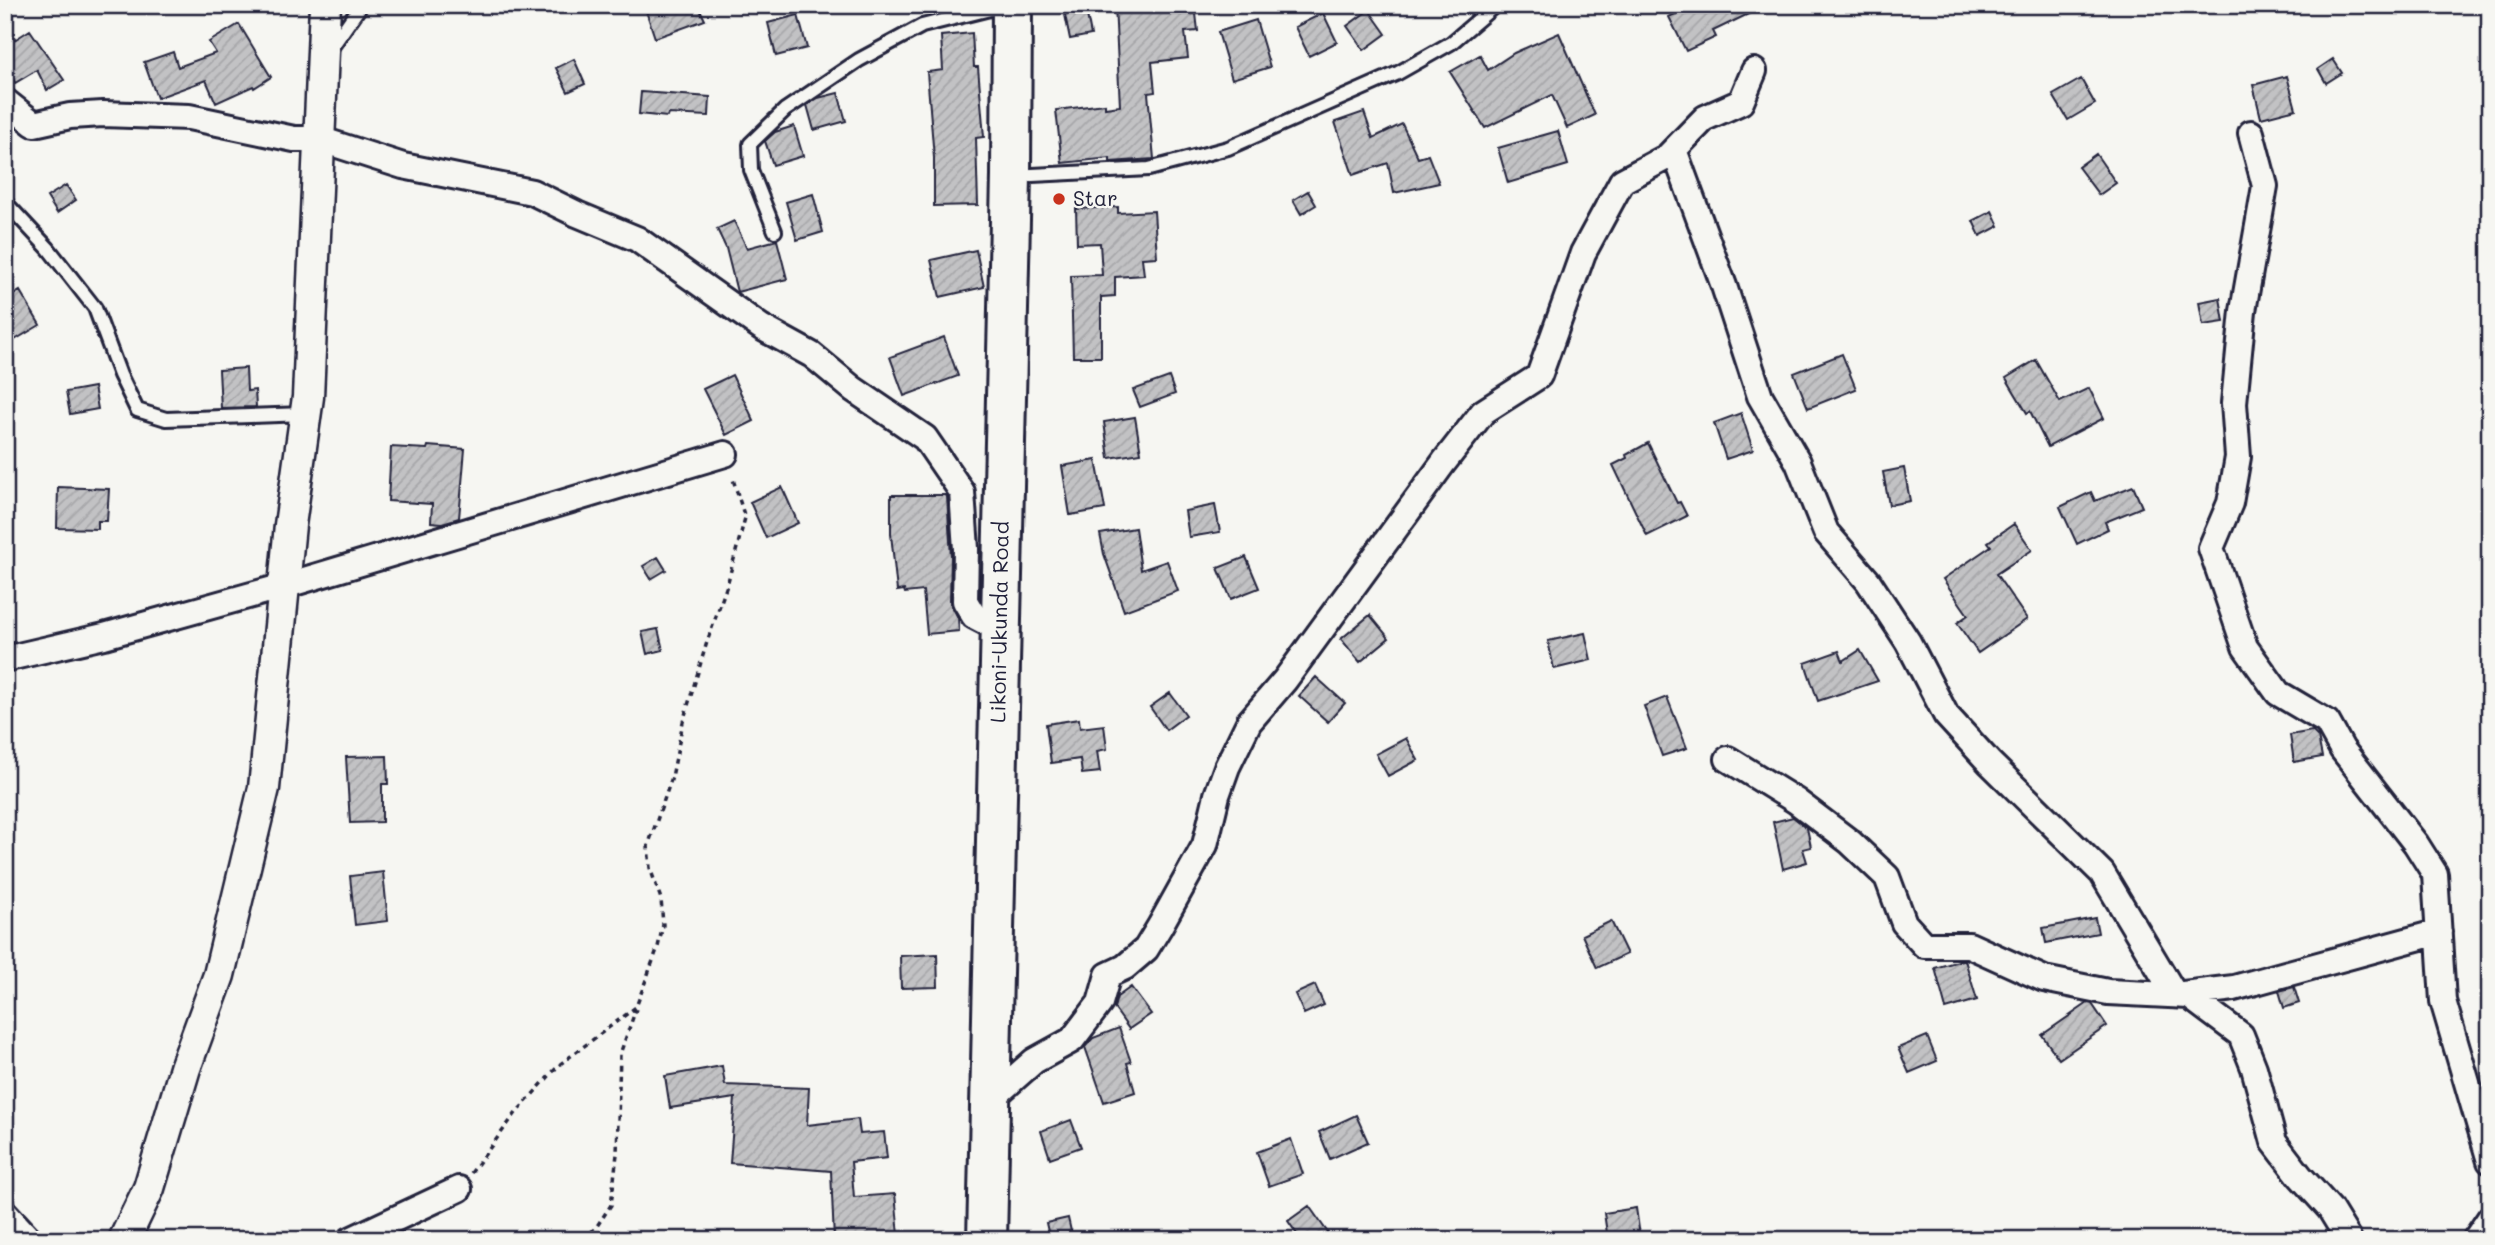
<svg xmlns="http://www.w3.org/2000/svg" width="2495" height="1245" font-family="Mali,sans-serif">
<defs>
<pattern id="building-hatch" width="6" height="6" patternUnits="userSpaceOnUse" patternTransform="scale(1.75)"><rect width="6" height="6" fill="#c2c2c4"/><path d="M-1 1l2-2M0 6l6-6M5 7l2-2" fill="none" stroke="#a6a6a9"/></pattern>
</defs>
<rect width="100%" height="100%" fill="#f6f6f2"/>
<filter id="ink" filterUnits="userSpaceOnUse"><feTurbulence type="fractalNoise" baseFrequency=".0143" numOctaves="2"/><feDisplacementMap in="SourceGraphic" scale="14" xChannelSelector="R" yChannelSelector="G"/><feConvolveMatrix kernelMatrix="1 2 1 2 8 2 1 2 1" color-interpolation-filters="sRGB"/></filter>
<g filter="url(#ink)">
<path fill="url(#building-hatch)" stroke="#22223b" stroke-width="2" d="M644,5H698L705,20L655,38Z
M1063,5H1085L1091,35L1070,39Z
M1115,5H1195L1198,31L1185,32L1188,58L1152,62L1155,92L1148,93L1154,159L1110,162V158L1062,163L1056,110L1105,104V108L1120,106Z
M1693,5H1767L1713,31L1716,37L1686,51L1669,17Z
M1369,10L1386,34L1364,50L1347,26Z
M1323,13L1337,42L1309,56L1295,27Z
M798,15L807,48L776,56L768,23Z
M1256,20L1270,67L1232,79L1218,32Z
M239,24L271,77L254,88L253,86L216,103L206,80L157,98L144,62L173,52L178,67L216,53L209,42Z
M30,30L64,80L47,90L37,70L15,83L5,64V46Z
M972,33L974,67H978L984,137L976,138L978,205L934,206V158L927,72L943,70L941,36Z
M1559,33L1595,115L1567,128L1552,95L1485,128L1450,72L1480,55L1488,70L1514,53Z
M574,59L585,84L568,92L556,68Z
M2333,59L2342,73L2326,83L2318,69Z
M2287,76L2296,109L2261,118L2253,85Z
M2081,79L2095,104L2068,120L2053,95Z
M641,92L710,97L709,116L668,114L667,117L639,114Z
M838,93L846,121L814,130L807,105L818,98Z
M1364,112L1373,138L1402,124L1418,158L1428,155L1439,183L1394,193L1388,163L1353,175L1335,122Z
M794,126L803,156L773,165L765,141L775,132Z
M1558,131L1568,165L1508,183L1498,148Z
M2096,154L2116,183L2099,195L2078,167Z
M66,185L76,200L57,213L47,197Z
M1308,191L1316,205L1301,214L1293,200Z
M813,194L823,232L797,240L786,202Z
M1118,207V213L1154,211L1157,257L1142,258L1144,275L1115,277V296L1101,297V357H1073L1071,276L1102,275L1100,243L1077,244L1076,209Z
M1992,211L1999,226L1980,236L1973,221Z
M734,221L747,248L777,240L787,279L737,292L726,248L717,229Z
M976,250L984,287L940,297L931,260Z
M20,291L40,325L13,341L5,328V300Z
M2220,298L2224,322L2203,325L2199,302Z
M944,337L958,376L904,396L890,357Z
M1842,354L1856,389L1808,408L1794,373Z
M2036,360L2060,402L2089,388L2104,418L2048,447L2030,411L2027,413L2006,378Z
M246,368L247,391L255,390L256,407L221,408L219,370Z
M732,375L754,421L726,435L703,389Z
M1169,377L1175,394L1140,407L1133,390Z
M94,387L98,409L70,414L66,392Z
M1741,413L1753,450L1726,459L1714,423Z
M1135,417L1141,453L1109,458L1104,422Z
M1648,443L1677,503L1680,502L1687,516L1647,536L1613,465L1627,458L1626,455Z
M428,446L465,449L459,518L442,523L431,522L432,504L388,501L391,447L427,449Z
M1096,460L1105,509L1070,515L1062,466Z
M1904,468L1910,501L1889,505L1883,472Z
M2133,486L2142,507L2105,522L2108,529L2077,544L2060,507L2091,492L2095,501Z
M58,487L109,489L107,521H98V529L57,528Z
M782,487L798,523L766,538L750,502Z
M891,495H946L947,497L951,556L950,601L958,618L959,631L927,634L923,591L905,593L904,590L897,591L891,534Z
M1215,505L1220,532L1189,537L1185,511Z
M2014,524L2032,550L1996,574L2027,619L1978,653L1957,623L1968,615L1943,579L1991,546L1988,542Z
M1135,528L1141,570L1167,561L1178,591L1124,611L1104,554L1100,534Z
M658,557L666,570L651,579L643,566Z
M1246,557L1259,588L1231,599L1218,568Z
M1370,615L1389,638L1360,662L1341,639Z
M658,629L663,650L647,654L642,632Z
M1585,633L1591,660L1554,669L1548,641Z
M1860,650L1878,681L1818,701L1805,663L1839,651L1843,661Z
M1316,677L1345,703L1328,722L1299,696Z
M1170,693L1186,715L1166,730L1150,707Z
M1667,697L1687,748L1662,756L1644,706Z
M1079,719L1080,728L1104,725L1107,749L1097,751L1100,772L1082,774L1080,759L1051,763L1046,724Z
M2312,731L2318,737L2322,757L2294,762L2290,735Z
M1406,738L1418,760L1388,776L1376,754Z
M387,756L388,784H382V822L350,823L346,757Z
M1793,817L1807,828L1811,847L1803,849L1807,862L1783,869L1773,822Z
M383,872L388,921L355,925L350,876Z
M2095,918L2098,933L2046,943L2043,928Z
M1611,921L1627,954L1597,968L1582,935Z
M937,954L938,987L901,988L900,956Z
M1962,960H1965L1977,1000L1946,1009L1935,968Z
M1315,985L1324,1005L1304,1014L1295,994Z
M1131,987L1151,1014L1129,1029L1114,1008L1117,997Z
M2294,987L2299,1003L2284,1008L2279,991Z
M2088,1003L2092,1004L2107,1026L2059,1059L2042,1035Z
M1119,1028L1131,1062L1127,1063L1135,1092L1104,1102L1085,1047L1093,1038Z
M1927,1036L1937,1061L1909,1073L1898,1048Z
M722,1066L725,1085L809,1088L807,1125L858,1119L860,1134L884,1132L887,1158L851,1162L854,1197L895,1194L899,1235L865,1238V1240H834L831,1171L730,1163L735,1098L670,1108L665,1076Z
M1356,1115L1368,1142L1330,1159L1319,1132Z
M1071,1120L1081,1147L1050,1158L1041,1131Z
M1291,1139L1303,1174L1269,1186L1257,1152Z
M1309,1206L1333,1240H1301L1288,1221Z
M1636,1208L1640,1236L1608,1240L1604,1213Z
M1068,1218L1073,1240H1050L1046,1223Z"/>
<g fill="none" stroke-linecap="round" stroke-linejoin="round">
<defs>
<path id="service" d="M329,51L361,5
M1013,176L1149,169L1228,148L1398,73L1451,43L1492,8L1491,5
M5,202L48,248L95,308L120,375L137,410L166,419L305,414
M775,231L751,170L750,144L785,110L859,60L922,26L1006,5"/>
<path id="minor" d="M5,101L34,124L70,116L103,114L189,117L294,139H319L403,166L532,192L577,214L637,239L761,327L812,355L853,389L925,438L962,492L966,549L965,601L974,616L999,629
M2251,133L2265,186L2243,311L2234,403L2238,457L2230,503L2211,548L2245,647L2278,693L2327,722L2342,749L2416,844L2435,874L2443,1001L2490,1161
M1674,150L1724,286L1760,396L1798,462L1826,532L1868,581L1908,642L1946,715L1990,763L2102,873L2175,995L2234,988L2439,932
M5,659L104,636L284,586L725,454
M1728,759L1796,801L1850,842L1887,877L1904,923L1924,945H1969L2044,979L2108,992L2189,996L2241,1035L2254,1068L2274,1142L2300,1176L2330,1209L2349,1240
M990,1100L1034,1061L1072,1040L1100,1003L1108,975L1125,967L1146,949L1160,926L1205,845L1217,795L1227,767L1249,722L1285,680L1444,462L1483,412L1539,376L1583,253L1622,181L1667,157L1705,118L1741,102L1754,71
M5,1213L30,1240
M350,1240L459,1189
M2475,1240L2490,1218"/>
<path id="tertiary" d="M124,1240L149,1188L185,1068L219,975L264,788L290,525L308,397L325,5"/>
<path id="trunk" d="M987,1240L1011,176L1012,5"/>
</defs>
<use href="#service" stroke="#22223b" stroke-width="18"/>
<use href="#minor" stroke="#22223b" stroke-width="30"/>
<use href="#tertiary" stroke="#22223b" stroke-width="35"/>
<use href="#trunk" stroke="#22223b" stroke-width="44"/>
<path stroke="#22223b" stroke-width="3.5" stroke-dasharray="5 5" stroke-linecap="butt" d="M471,1173L516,1113L559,1065L636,1007L658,947L663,925L661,899L650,868L648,846L672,777L683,722L707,642L727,585L745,518L732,476
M584,1240L597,1226L611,1205L617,1154L620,1054L636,1009"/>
<use href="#service" stroke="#f6f6f2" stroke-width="12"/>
<use href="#minor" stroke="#f6f6f2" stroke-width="24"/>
<use href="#tertiary" stroke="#f6f6f2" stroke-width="30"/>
<use href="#trunk" stroke="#f6f6f2" stroke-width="38"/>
</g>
</g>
<circle fill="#c8321e" stroke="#f6f6f2" stroke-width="2.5" cx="1059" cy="199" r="7"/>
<g text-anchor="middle" stroke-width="5" stroke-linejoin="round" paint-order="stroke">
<g font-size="21" fill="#22223b" stroke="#f6f6f2" text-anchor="start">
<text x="1073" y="206">Star</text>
</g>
<g font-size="21" fill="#22223b" stroke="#f6f6f2">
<text transform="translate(1000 622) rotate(-89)" y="7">Likoni-Ukunda Road</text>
</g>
</g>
<rect width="2495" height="1245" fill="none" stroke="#f6f6f2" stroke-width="28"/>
<rect x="14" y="14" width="2467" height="1217" fill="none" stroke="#22223b" stroke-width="2.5" filter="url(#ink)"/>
</svg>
